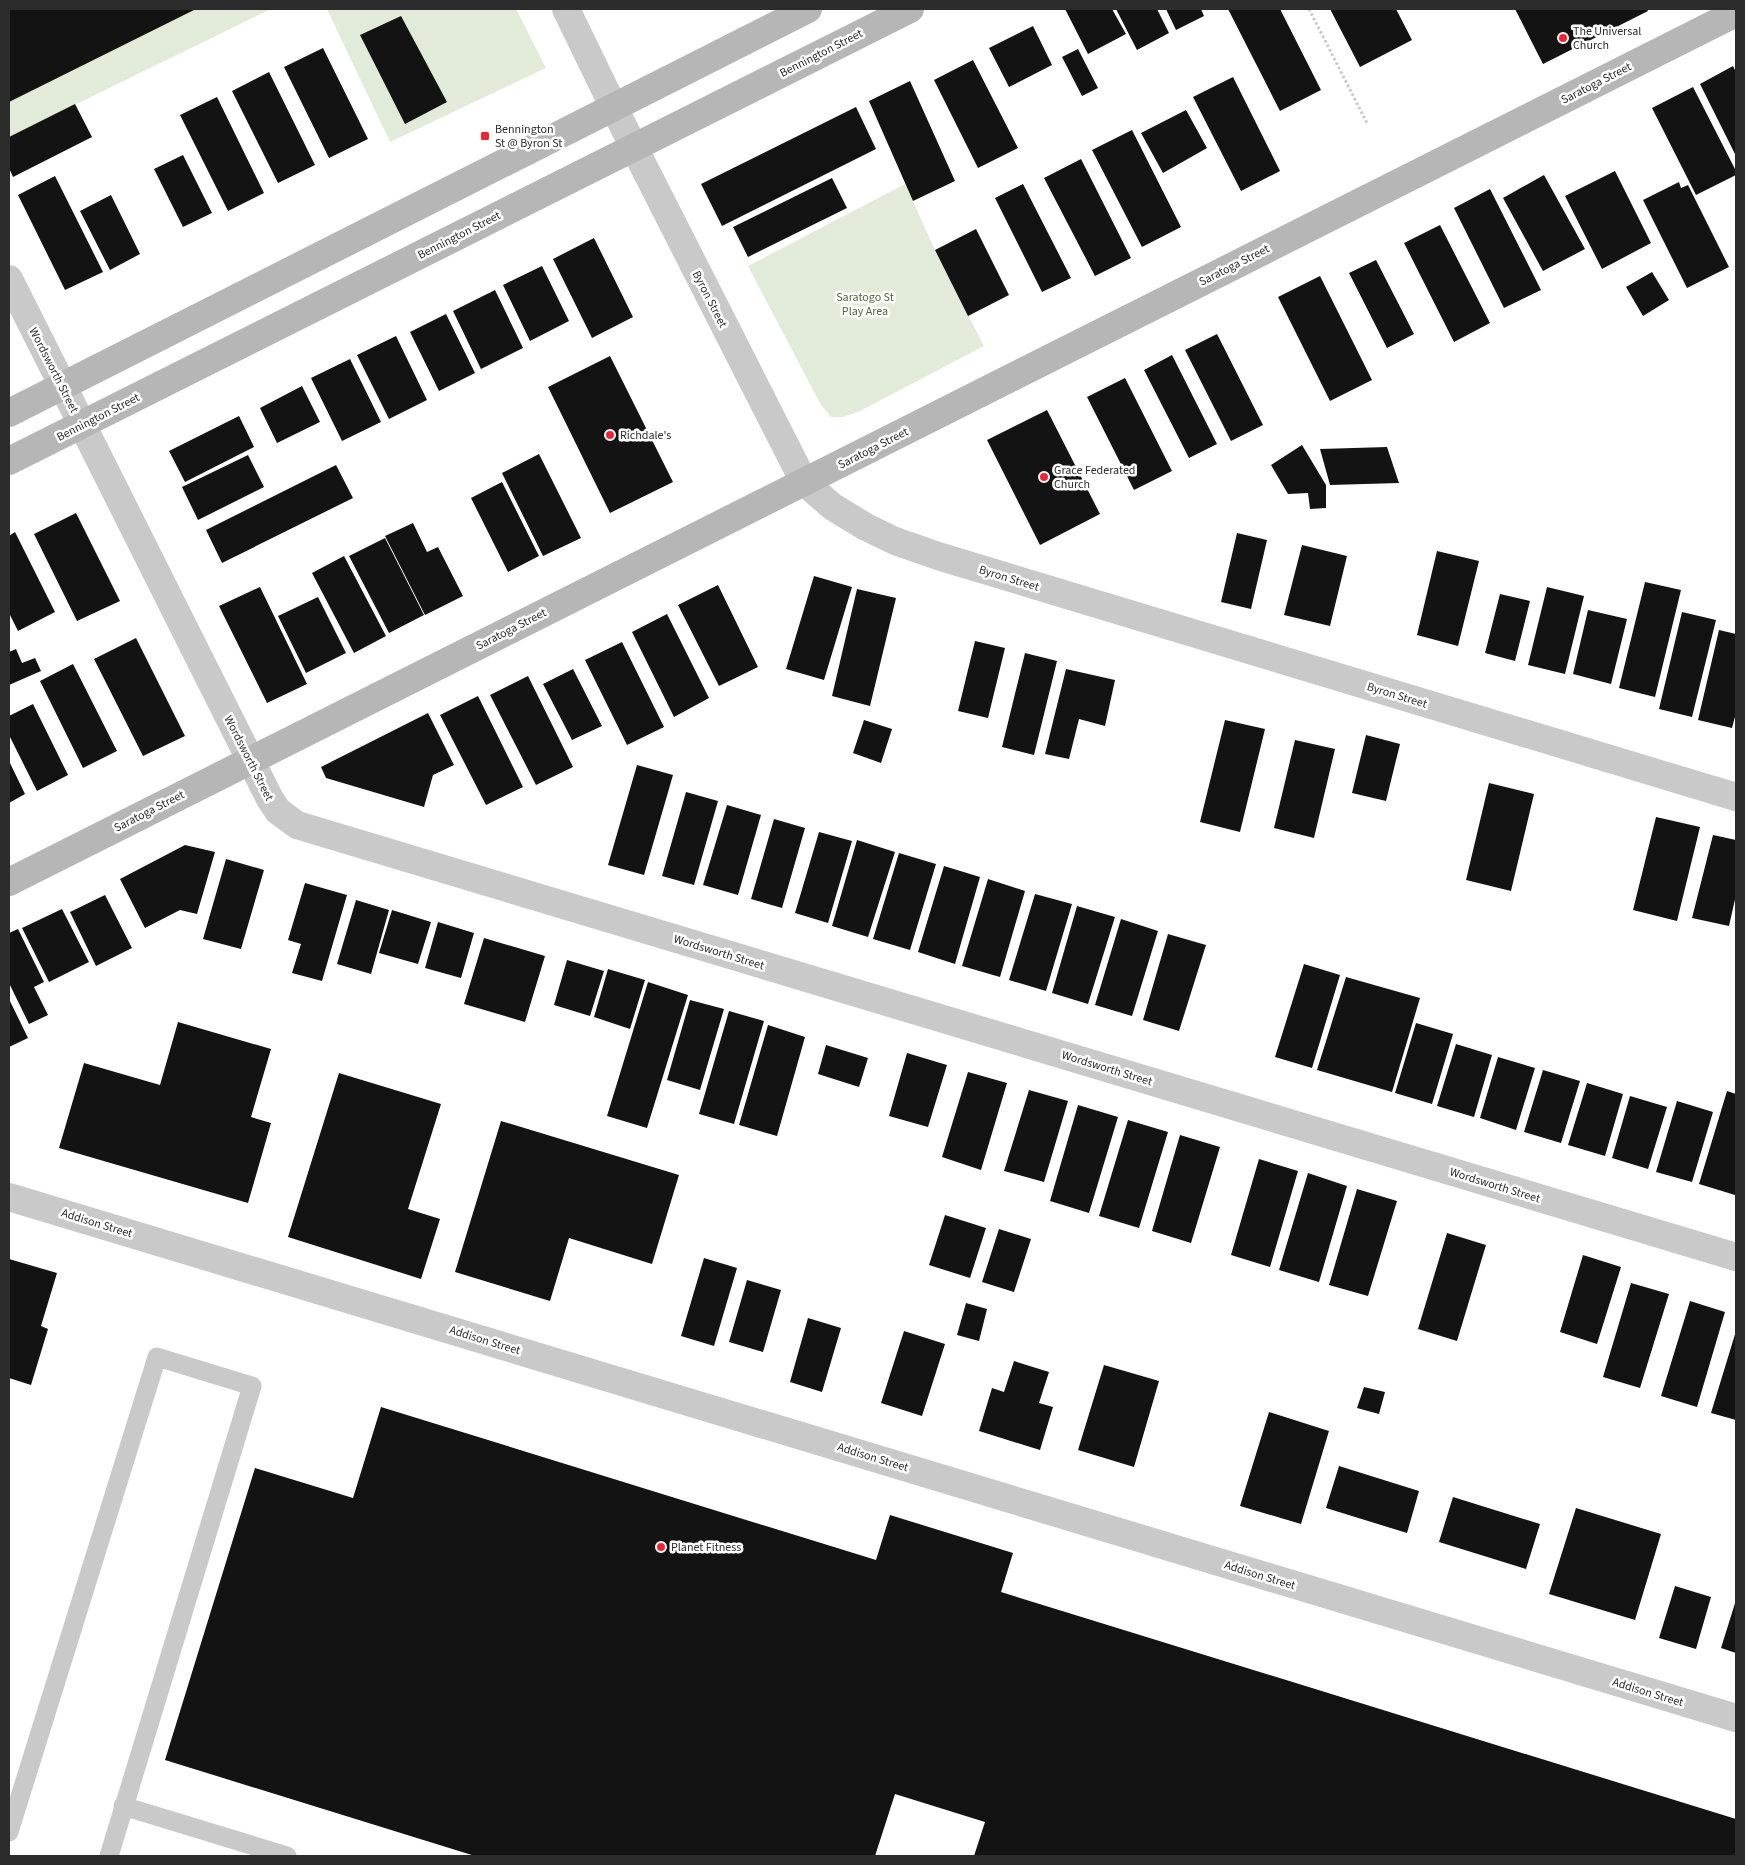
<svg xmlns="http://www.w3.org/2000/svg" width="1745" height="1865" font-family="'Source Sans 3',sans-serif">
<rect width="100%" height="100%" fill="#fff"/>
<path fill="#e2ebd9" d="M9,9H271L9,137Z
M327,9H516L546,68L390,142Z
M905,184L935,250L984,346L860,411L843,417H831L821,405L748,266Z"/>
<path fill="#131313" d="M9,9H196L9,102Z
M1065,9H1112L1126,34L1088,54Z
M1116,9H1157L1169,33L1137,50Z
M1166,9H1201L1204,16L1176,30Z
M1228,9H1280L1321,90L1280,111Z
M1330,9H1396L1412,40L1360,67Z
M1515,9H1647L1648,11L1543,64Z
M401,16L447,102L405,124L360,35Z
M1033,26L1052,65L1009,87L989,48Z
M323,48L368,139L329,158L284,67Z
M1078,49L1098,88L1082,96L1062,57Z
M973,60L1018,148L978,168L934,80Z
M1733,66L1736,72V156L1700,84Z
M269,72L315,165L278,183L232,91Z
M1233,77L1280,171L1241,191L1193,97Z
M910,81L955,181L913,201L869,101Z
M1693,87L1736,171V175L1696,195L1652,108Z
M217,97L264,193L228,211L180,115Z
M75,104L92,137L13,177L9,168V137Z
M856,107L876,149L722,226L701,184Z
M1186,110L1207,148L1163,173L1141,133Z
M1132,130L1181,227L1142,247L1092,150Z
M183,155L212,213L183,227L154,169Z
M1081,159L1131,258L1095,276L1044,178Z
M1615,171L1651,243L1602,269L1565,196Z
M1544,175L1585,249L1543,271L1503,198Z
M55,176L103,272L65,290L18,195Z
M832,178L847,208L748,257L733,227Z
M1679,182L1681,188L1688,185L1729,267L1687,288L1643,200Z
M1023,184L1071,278L1042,292L995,198Z
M1490,189L1541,290L1504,308L1454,208Z
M111,195L140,254L110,270L80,211Z
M1440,225L1490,323L1454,342L1404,243Z
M976,229L1009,295L968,316L935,250Z
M594,238L633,317L592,338L553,259Z
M1376,260L1414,334L1387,348L1349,273Z
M542,266L569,321L530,341L503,285Z
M1652,272L1669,300L1643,316L1626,287Z
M1320,276L1372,380L1330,401L1278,297Z
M495,290L523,348L481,369L453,311Z
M446,314L475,373L439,391L410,332Z
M1217,334L1263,425L1231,441L1185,350Z
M396,336L427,400L389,419L357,355Z
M1172,355L1217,444L1189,458L1144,370Z
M610,356L673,482L610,513L548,387Z
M350,359L381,422L342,441L311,378Z
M1125,378L1172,471L1134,490L1087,397Z
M302,386L320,422L277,443L260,408Z
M1047,410L1100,514L1040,545L987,440Z
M239,416L254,447L185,482L169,451Z
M1302,445L1326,485V508L1310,509L1308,493L1288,494L1271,465Z
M1387,447L1399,483L1330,485L1320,449Z
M539,454L581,538L543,556L502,473Z
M248,455L264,487L198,520L182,487Z
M336,465L353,498L222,563L206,530Z
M502,482L539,556L508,572L471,498Z
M76,513L120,601L77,621L34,534Z
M413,523L427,552L438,547L463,596L425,615L385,536Z
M15,532L55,612L18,631L9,613V536Z
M1237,533L1267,540L1251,609L1221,602Z
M385,538L424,615L389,633L349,556Z
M1302,545L1347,556L1330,626L1284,615Z
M1437,551L1479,561L1458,646L1417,635Z
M344,556L386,636L354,653L312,573Z
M814,576L852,587L824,680L786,669Z
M1645,582L1681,590L1655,697L1619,688Z
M718,585L758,667L719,686L678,605Z
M260,587L307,684L267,703L219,606Z
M1547,587L1584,596L1565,674L1528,665Z
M857,589L896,598L870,706L832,696Z
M1500,594L1530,601L1515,661L1485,653Z
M318,597L346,653L306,673L278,616Z
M1588,610L1627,619L1611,684L1573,674Z
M1682,612L1716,620L1692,717L1659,709Z
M667,614L709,698L674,717L632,632Z
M1719,630L1736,634V713L1732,728L1698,720Z
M136,638L185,736L143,756L94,659Z
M975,641L1005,648L988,718L958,711Z
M622,642L664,727L627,745L585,660Z
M16,649L22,663L35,658L41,671L9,685V652Z
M1025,653L1057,661L1034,755L1002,747Z
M73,664L117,751L83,768L40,681Z
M573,669L602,726L572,740L543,684Z
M1066,669L1115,680L1105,726L1079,719L1069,759L1045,754Z
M528,676L573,767L536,785L490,695Z
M478,696L523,787L486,805L440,715Z
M33,704L68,775L37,791L9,735V716Z
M428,713L454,765L433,775L424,807L326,778L321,767Z
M864,720L892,729L881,763L853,753Z
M1225,720L1265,729L1240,832L1200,822Z
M1366,735L1400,744L1386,801L1352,793Z
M1295,740L1335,749L1314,838L1274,828Z
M9,761L25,794L9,803Z
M637,765L673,775L644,875L608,865Z
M1489,783L1534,794L1511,891L1466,880Z
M686,792L718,801L694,885L662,876Z
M727,805L761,815L738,895L703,885Z
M1656,817L1700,827L1677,921L1633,910Z
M774,819L805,828L782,908L751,899Z
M819,832L852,841L828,923L795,913Z
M1713,835L1736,840V895L1729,926L1692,918Z
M857,840L895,852L868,937L832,926Z
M185,845L215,852L197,914L180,910L145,928L120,879Z
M899,853L936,864L910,950L873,939Z
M226,859L264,870L241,949L203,939Z
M944,866L980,877L955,964L918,952Z
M988,879L1025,891L1000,977L962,966Z
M305,883L347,895L322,981L292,973L301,944L288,940Z
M1035,894L1072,904L1046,991L1009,980Z
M105,895L132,948L96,966L70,912Z
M356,900L389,910L371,974L337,964Z
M1077,906L1115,917L1088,1004L1052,993Z
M62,909L89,962L49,982L22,928Z
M392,910L431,922L418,964L379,953Z
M1121,919L1158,931L1132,1016L1095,1005Z
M438,922L474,933L461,978L425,968Z
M18,929L44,982L34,987L48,1015L29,1024L9,983V933Z
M1168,934L1206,945L1179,1031L1143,1020Z
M484,938L545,956L525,1022L464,1004Z
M567,960L604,971L590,1016L554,1005Z
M1304,964L1340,975L1312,1068L1275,1057Z
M608,969L645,980L630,1029L594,1017Z
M1346,977L1420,998L1392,1092L1317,1070Z
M648,982L688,995L647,1128L607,1116Z
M9,999L28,1038L9,1047Z
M690,1000L724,1009L700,1090L667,1080Z
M729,1011L764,1021L734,1124L699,1114Z
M178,1022L271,1049L251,1117L271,1123L248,1203L59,1148L84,1063L160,1085Z
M1416,1023L1453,1034L1432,1104L1395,1093Z
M768,1025L805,1037L777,1136L739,1125Z
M1456,1044L1492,1055L1474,1117L1437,1106Z
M826,1045L868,1058L859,1087L818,1074Z
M907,1053L947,1065L928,1127L889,1116Z
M1498,1057L1535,1068L1516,1130L1480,1118Z
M1543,1070L1580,1081L1561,1143L1524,1132Z
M968,1072L1007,1083L981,1170L942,1157Z
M339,1073L441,1104L408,1209L440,1219L421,1279L288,1237Z
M1587,1083L1623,1094L1605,1156L1568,1145Z
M1029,1090L1068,1101L1044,1182L1004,1171Z
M1727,1091L1736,1094L1735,1195L1699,1184Z
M1630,1096L1667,1107L1648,1169L1612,1158Z
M1677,1101L1713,1112L1692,1182L1656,1172Z
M1078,1105L1118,1117L1089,1213L1050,1201Z
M1128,1120L1168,1132L1139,1228L1099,1216Z
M501,1121L679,1175L652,1264L569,1238L550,1301L455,1272Z
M1180,1135L1220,1147L1191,1243L1152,1231Z
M1259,1159L1298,1171L1270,1267L1231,1255Z
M1308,1173L1347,1186L1319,1282L1279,1270Z
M1357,1189L1397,1201L1368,1296L1329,1285Z
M945,1215L986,1228L970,1278L929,1265Z
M999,1229L1031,1239L1014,1292L982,1282Z
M1447,1233L1486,1245L1457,1341L1418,1329Z
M1583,1255L1621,1267L1597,1344L1560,1332Z
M704,1258L737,1268L714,1346L681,1336Z
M9,1259L57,1273L41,1326L48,1329L31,1385L9,1378Z
M747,1280L781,1290L763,1352L729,1342Z
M1631,1283L1669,1294L1640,1388L1603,1377Z
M1690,1301L1725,1312L1697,1407L1661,1396Z
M966,1303L987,1309L979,1341L957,1335Z
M808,1318L841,1328L822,1392L790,1382Z
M904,1331L945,1344L922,1416L881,1403Z
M1736,1331V1420L1711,1413Z
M1014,1361L1049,1372L1039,1403L1053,1407L1040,1450L979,1431L992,1388L1004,1392Z
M1104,1365L1159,1381L1134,1467L1078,1450Z
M1364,1387L1385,1392L1379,1414L1357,1408Z
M381,1407L876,1560L890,1515L1013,1553L1001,1592L1736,1819V1856H974L985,1822L895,1794L875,1856H475L165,1760L255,1468L353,1498Z
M1269,1412L1329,1431L1301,1524L1240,1506Z
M1339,1466L1419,1491L1407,1533L1326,1508Z
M1453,1497L1540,1524L1526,1569L1439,1542Z
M1576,1508L1661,1534L1635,1620L1549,1594Z
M1675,1586L1711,1597L1696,1649L1659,1638Z
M1736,1600V1653L1721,1648Z"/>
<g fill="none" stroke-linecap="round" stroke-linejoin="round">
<path stroke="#c9c9c9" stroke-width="3" stroke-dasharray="2.5 2.5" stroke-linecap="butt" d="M1309,9L1367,123"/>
<path stroke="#c9c9c9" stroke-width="19" d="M123,1806L287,1856
M9,1832L157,1357L252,1386L109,1856"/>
<path stroke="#c9c9c9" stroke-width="28" d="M566,9L613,106L804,482L833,507L866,527L895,541L938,556L1736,797
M9,279L270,799L278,811L297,825L1736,1257
M9,1197L1736,1718"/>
<path stroke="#b6b6b6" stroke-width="28" d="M9,413L808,9
M9,461L910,9
M9,882L1736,13"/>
</g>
<g fill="#eb2634" stroke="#fff" stroke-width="2">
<circle cx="1563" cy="38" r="5"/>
<rect x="480" y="131" width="10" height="10" rx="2.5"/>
<circle cx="610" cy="435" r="5"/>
<circle cx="1044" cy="477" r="5"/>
<circle cx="661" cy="1547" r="5"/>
</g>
<g text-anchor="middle" stroke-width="5" stroke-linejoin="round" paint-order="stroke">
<g font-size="12" fill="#2c2c2c" stroke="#fff" text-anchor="start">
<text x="1573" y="35">The Universal<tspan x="1573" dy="14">Church</tspan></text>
<text x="495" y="133">Bennington<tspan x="495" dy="14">St @ Byron St</tspan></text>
<text x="620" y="439">Richdale's</text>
<text x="1054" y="474">Grace Federated<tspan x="1054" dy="14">Church</tspan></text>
<text x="671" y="1551">Planet Fitness</text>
</g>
<g font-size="12" fill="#2c2c2c" stroke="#fff">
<text transform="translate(821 53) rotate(-27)" y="4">Bennington Street</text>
<text transform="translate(1596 83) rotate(-27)" y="4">Saratoga Street</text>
<text transform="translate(459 235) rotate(-27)" y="4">Bennington Street</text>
<text transform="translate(1234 265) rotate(-27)" y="4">Saratoga Street</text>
<text transform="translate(710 299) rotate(63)" y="4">Byron Street</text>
<text transform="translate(54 370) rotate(63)" y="4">Wordsworth Street</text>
<text transform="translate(98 417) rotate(-27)" y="4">Bennington Street</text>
<text transform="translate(873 448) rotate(-27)" y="4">Saratoga Street</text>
<text transform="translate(1009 578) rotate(17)" y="4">Byron Street</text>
<text transform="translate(511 629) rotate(-27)" y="4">Saratoga Street</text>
<text transform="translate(1397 695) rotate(17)" y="4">Byron Street</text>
<text transform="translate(249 758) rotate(63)" y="4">Wordsworth Street</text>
<text transform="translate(149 811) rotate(-27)" y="4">Saratoga Street</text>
<text transform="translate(719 952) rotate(17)" y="4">Wordsworth Street</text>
<text transform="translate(1107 1068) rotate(17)" y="4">Wordsworth Street</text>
<text transform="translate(1495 1185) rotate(17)" y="4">Wordsworth Street</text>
<text transform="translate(97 1223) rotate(17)" y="4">Addison Street</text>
<text transform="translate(485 1340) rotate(17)" y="4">Addison Street</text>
<text transform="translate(873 1457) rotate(17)" y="4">Addison Street</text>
<text transform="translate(1260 1575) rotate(17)" y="4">Addison Street</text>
<text transform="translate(1648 1692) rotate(17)" y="4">Addison Street</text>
</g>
<g font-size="12" fill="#4f6938" stroke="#fff">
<text x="865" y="301">Saratogo St<tspan x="865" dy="14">Play Area</tspan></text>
</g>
</g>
<rect width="1745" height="1865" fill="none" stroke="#2c2c2c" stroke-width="20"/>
</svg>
